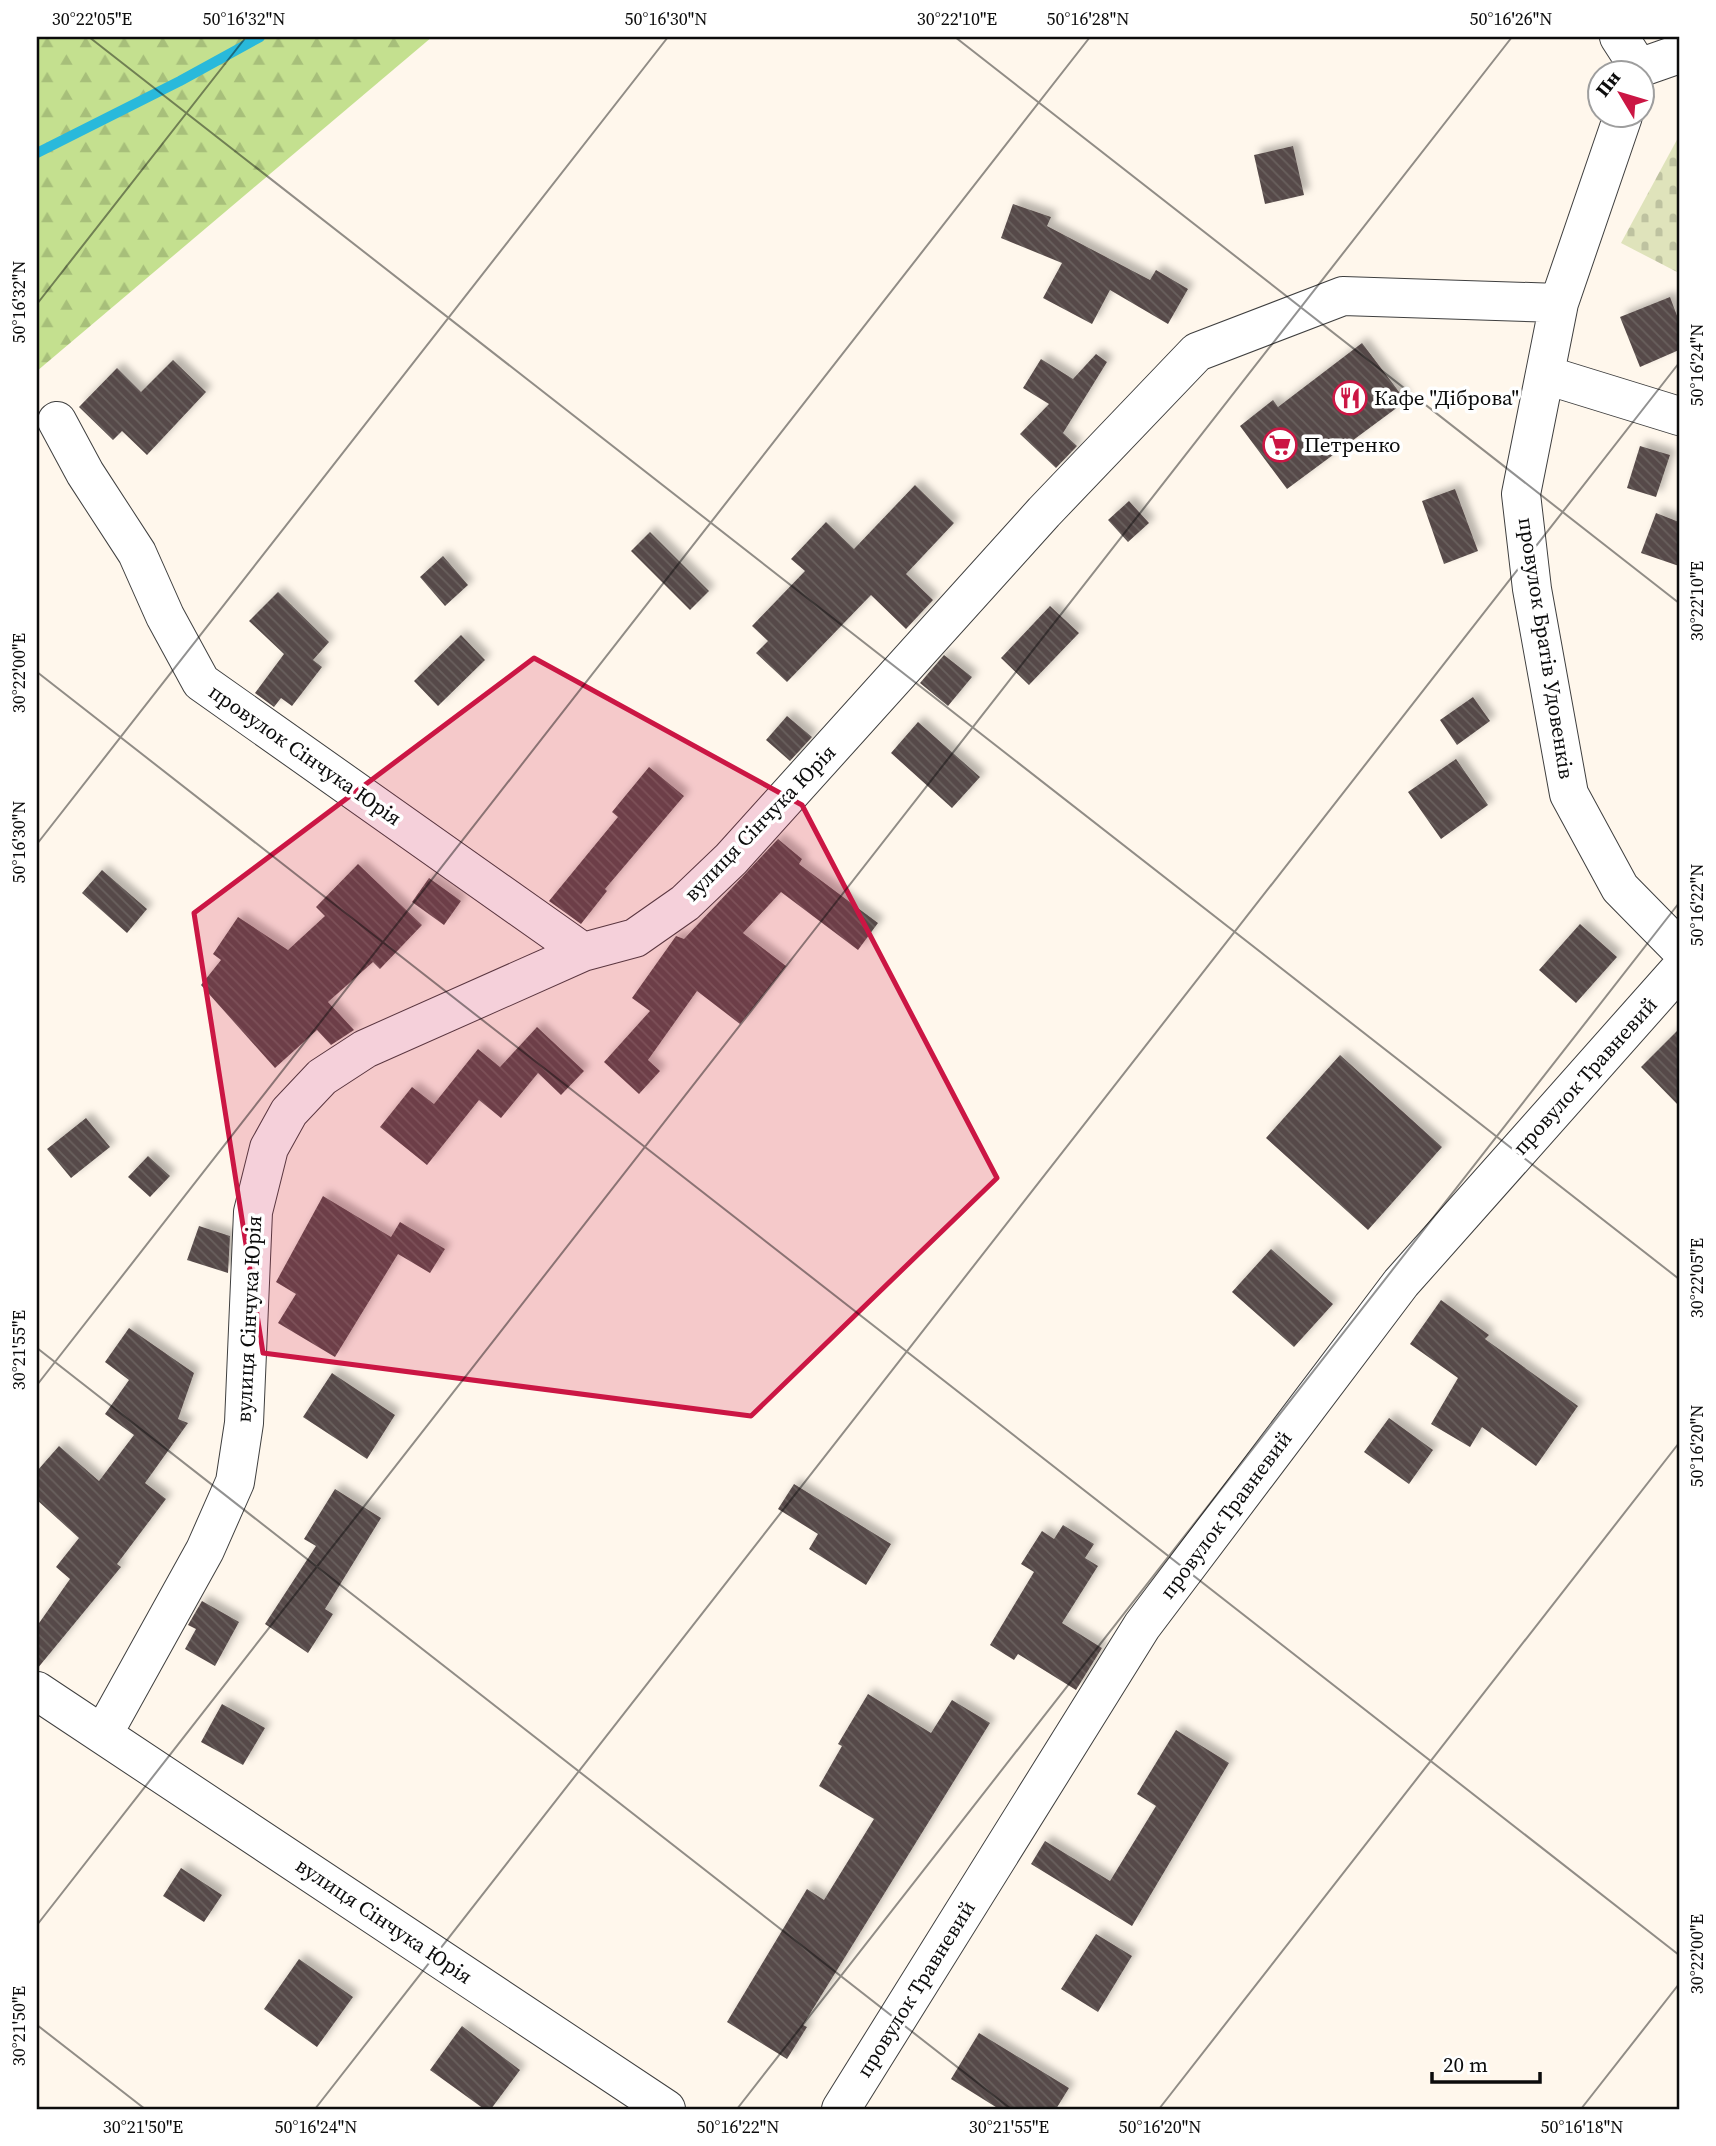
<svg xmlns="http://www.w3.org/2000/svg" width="1716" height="2146" font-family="'Source Serif 4',serif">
<defs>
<pattern id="forest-firs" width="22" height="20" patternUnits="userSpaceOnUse" patternTransform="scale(1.75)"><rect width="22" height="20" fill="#c4e08f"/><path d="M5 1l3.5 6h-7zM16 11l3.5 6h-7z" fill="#a7bf7a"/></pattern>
<pattern id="cemetery-stones" width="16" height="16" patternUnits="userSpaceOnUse" patternTransform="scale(1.75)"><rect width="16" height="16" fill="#dfe3bb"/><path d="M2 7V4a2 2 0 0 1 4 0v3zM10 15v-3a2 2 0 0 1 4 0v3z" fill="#bec2a0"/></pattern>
<pattern id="building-back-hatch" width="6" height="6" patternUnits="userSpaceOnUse" patternTransform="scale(1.75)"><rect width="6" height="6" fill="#564a48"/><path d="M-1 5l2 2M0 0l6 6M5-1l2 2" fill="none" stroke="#69605e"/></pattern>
<filter id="shadow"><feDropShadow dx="6" dy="-6" stdDeviation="3.5" flood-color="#0004"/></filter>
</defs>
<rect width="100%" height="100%" fill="#fff7ec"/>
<path fill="url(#forest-firs)" d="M37,37H432L37,371Z"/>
<path fill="url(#cemetery-stones)" d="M1679,136V273L1621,243Z"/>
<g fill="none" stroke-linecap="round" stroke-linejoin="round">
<path stroke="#29b9db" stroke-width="10" d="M37,153L180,81L260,37"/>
</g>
<path fill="url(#building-back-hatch)" filter="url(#shadow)" d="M1293,146L1304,195L1265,204L1254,155Z
M1013,204L1051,217L1047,226L1150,280L1156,270L1188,289L1168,324L1110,290L1092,324L1043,298L1062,263L1001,238Z
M1670,297L1679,321V350L1640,367L1620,317Z
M1362,343L1406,401L1287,489L1240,426L1273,400L1278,407Z
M1096,354L1107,362L1063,433L1077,446L1056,468L1020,434L1049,404L1023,388L1041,359L1073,379Z
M173,360L206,392L147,455L122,431L113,440L79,407L117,368L141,392Z
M1640,446L1670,455L1656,497L1627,488Z
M915,485L954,523L906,574L933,600L906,629L871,595L787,682L756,653L768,641L752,626L805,571L791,559L826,522L854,549Z
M1455,489L1478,551L1444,564L1422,501Z
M1129,501L1149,523L1128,542L1108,520Z
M1656,513L1679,522V566L1641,553Z
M650,532L709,591L690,610L631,551Z
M443,556L468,585L445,606L420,577Z
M278,592L329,642L313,660L322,667L292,706L281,698L274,707L255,693L284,654L249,621Z
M1050,606L1079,633L1029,685L1001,658Z
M461,635L485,660L438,706L414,681Z
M944,655L972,677L948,706L920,683Z
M1473,697L1490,721L1457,745L1440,720Z
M787,716L812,737L790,761L766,740Z
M918,722L980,777L952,808L891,753Z
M1456,759L1488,805L1441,839L1408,792Z
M649,767L684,796L605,889L607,891L581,924L549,901L618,817L612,812Z
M778,839L802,859L799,864L878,923L858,950L781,892L743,933L786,966L740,1024L697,991L648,1060L660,1071L639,1094L604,1062L650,1011L632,998L676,936L684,939Z
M358,864L422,925L380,969L373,962L328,1002L354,1030L331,1045L317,1030L275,1068L201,985L221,960L213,954L238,917L288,950L325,916L316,907Z
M102,870L147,909L127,933L82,893Z
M429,878L461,901L444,925L412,902Z
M1580,924L1617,957L1576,1003L1539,970Z
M537,1027L584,1071L561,1095L538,1073L501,1118L479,1100L427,1165L380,1127L412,1087L434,1104L478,1049L500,1067Z
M1679,1029V1106L1641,1067Z
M1340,1055L1442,1147L1368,1230L1266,1138Z
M86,1118L110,1147L71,1178L47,1149Z
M148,1156L170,1176L150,1197L128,1177Z
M323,1196L391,1237L400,1222L445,1249L430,1273L398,1254L335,1357L278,1323L296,1294L276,1282Z
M199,1226L230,1236L228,1273L187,1260Z
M1271,1249L1333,1304L1294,1347L1232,1292Z
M1441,1300L1489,1335L1485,1339L1578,1406L1536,1466L1482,1427L1470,1447L1431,1424L1458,1378L1410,1344Z
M129,1328L194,1373L178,1419L188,1423L145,1483L166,1499L117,1564L121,1567L37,1669V1626L70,1579L56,1567L79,1538L37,1500V1471L59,1446L99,1481L134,1435L105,1414L129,1380L105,1362Z
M332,1373L395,1415L367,1459L303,1417Z
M1389,1418L1433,1450L1409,1484L1364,1452Z
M794,1484L891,1544L866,1585L809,1549L818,1534L778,1509Z
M335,1489L381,1518L325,1609L333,1614L308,1653L265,1624L316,1546L304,1539Z
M1063,1525L1094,1544L1085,1558L1098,1566L1062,1623L1102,1648L1076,1690L1018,1654L1014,1660L990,1645L1034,1572L1021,1564L1042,1531L1054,1539Z
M202,1601L239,1622L215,1666L185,1649L196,1629L188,1625Z
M868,1694L931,1733L952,1700L990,1723L803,2025L807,2027L787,2059L727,2022L807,1889L824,1900L874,1819L819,1786L842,1746L838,1744Z
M222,1704L265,1728L243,1765L201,1742Z
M1176,1730L1229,1763L1132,1926L1031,1864L1045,1841L1110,1881L1156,1806L1137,1794Z
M181,1868L222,1895L204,1922L163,1896Z
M1096,1934L1132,1956L1098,2012L1061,1989Z
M299,1959L353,1997L317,2047L264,2009Z
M462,2026L520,2070L491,2109H484L430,2070Z
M979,2033L1069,2088L1056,2109H999L951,2079Z"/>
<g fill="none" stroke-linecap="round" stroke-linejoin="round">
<defs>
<path id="minor" d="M1619,37L1639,68
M1639,68L1679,54
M1623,116L1559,303L1521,494L1532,589L1569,794L1620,888L1679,948
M1546,375L1679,416
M57,421L85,473L137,553L165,616L201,682L583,952
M37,1691L666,2109
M103,1734L205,1550L235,1482L244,1423L253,1212L269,1148L289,1112L322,1077L365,1049L583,952L635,938L685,903L731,859L1044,512L1197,352L1343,296L1559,303
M841,2109L1142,1626L1401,1283L1679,970"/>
</defs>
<use href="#minor" stroke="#3f3f3f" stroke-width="40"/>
<use href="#minor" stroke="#fff" stroke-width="38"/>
</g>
<path fill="#cb1644" fill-opacity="0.2" stroke="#cb1644" stroke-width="5" stroke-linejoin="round" d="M534,658L802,805L997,1178L751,1416L263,1353L194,913Z"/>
<path fill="none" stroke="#0c0c0c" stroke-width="2" stroke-opacity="0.45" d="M89,37L1679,1279M955,37L1679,603M37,304L246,37M37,672L1679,1955M37,844L668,37M37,1348L1011,2109M37,1385L1090,37M37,1925L1512,37M37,2025L145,2109M315,2109L1679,363M737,2109L1679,903M1159,2109L1679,1443M1581,2109L1679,1984"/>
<defs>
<symbol id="restaurant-ring" viewBox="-11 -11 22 22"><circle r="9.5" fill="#fff" stroke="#cb1644" stroke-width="1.5"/><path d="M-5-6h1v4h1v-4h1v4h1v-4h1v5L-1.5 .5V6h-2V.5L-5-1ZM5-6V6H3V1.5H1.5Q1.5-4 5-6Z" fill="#cb1644"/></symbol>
<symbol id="supermarket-ring" viewBox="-11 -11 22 22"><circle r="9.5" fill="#fff" stroke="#cb1644" stroke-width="1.5"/><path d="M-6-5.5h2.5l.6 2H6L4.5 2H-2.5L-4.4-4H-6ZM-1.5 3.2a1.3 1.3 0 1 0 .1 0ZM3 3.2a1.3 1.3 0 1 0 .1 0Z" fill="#cb1644"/></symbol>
</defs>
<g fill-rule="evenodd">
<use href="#restaurant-ring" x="1331" y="379" width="38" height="38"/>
<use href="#supermarket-ring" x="1261" y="426" width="38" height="38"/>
</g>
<g text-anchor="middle" stroke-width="7" stroke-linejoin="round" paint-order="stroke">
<g font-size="21" fill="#0c0c0c" stroke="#fff" text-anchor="start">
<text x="1374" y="405">Кафе "Діброва"</text>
<text x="1304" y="452">Петренко</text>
</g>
<g font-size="21" fill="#0c0c0c" stroke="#fff">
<text transform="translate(1546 648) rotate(81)" y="7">провулок Братів Удовенків</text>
<text transform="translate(305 755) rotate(35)" y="7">провулок Сінчука Юрія</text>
<text transform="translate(760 823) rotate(-46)" y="7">вулиця Сінчука Юрія</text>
<text transform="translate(1585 1076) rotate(-48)" y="7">провулок Травневий</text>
<text transform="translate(249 1319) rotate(-87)" y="7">вулиця Сінчука Юрія</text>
<text transform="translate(1226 1515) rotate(-53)" y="7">провулок Травневий</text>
<text transform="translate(384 1921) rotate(34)" y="7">вулиця Сінчука Юрія</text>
<text transform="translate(916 1989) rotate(-58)" y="7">провулок Травневий</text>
</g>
</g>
<rect width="1716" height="2146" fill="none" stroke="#ffffff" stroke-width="77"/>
<g transform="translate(1621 94) rotate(308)"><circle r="33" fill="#ffffff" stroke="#9e9e9e" stroke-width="2"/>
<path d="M0-5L12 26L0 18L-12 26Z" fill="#cb1644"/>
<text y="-10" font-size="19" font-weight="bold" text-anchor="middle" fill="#0c0c0c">Пн</text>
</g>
<path d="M1432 2072v10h108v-10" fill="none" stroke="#0c0c0c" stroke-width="3.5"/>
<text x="1443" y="2072" font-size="21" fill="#0c0c0c" stroke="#ffffff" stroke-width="5" paint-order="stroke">20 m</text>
<rect x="38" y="38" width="1640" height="2070" fill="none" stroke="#0c0c0c" stroke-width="2.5"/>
<g font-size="18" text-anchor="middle" fill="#0c0c0c">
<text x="92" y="25">30°22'05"E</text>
<text x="244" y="25">50°16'32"N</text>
<text x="666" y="25">50°16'30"N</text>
<text x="957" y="25">30°22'10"E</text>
<text x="1088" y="25">50°16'28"N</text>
<text x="1511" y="25">50°16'26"N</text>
<text transform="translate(19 302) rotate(-90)" y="6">50°16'32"N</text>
<text transform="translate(1697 365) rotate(-90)" y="6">50°16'24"N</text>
<text transform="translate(1697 601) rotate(-90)" y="6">30°22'10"E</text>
<text transform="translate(19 673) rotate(-90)" y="6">30°22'00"E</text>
<text transform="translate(19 842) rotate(-90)" y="6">50°16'30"N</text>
<text transform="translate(1697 905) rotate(-90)" y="6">50°16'22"N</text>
<text transform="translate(1697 1278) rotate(-90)" y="6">30°22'05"E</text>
<text transform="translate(19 1350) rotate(-90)" y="6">30°21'55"E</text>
<text transform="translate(1697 1446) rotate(-90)" y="6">50°16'20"N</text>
<text transform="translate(1697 1954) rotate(-90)" y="6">30°22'00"E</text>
<text transform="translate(19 2026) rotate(-90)" y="6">30°21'50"E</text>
<text x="143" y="2133">30°21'50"E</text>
<text x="316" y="2133">50°16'24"N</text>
<text x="738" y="2133">50°16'22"N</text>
<text x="1009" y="2133">30°21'55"E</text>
<text x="1160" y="2133">50°16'20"N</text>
<text x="1582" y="2133">50°16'18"N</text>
</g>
</svg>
